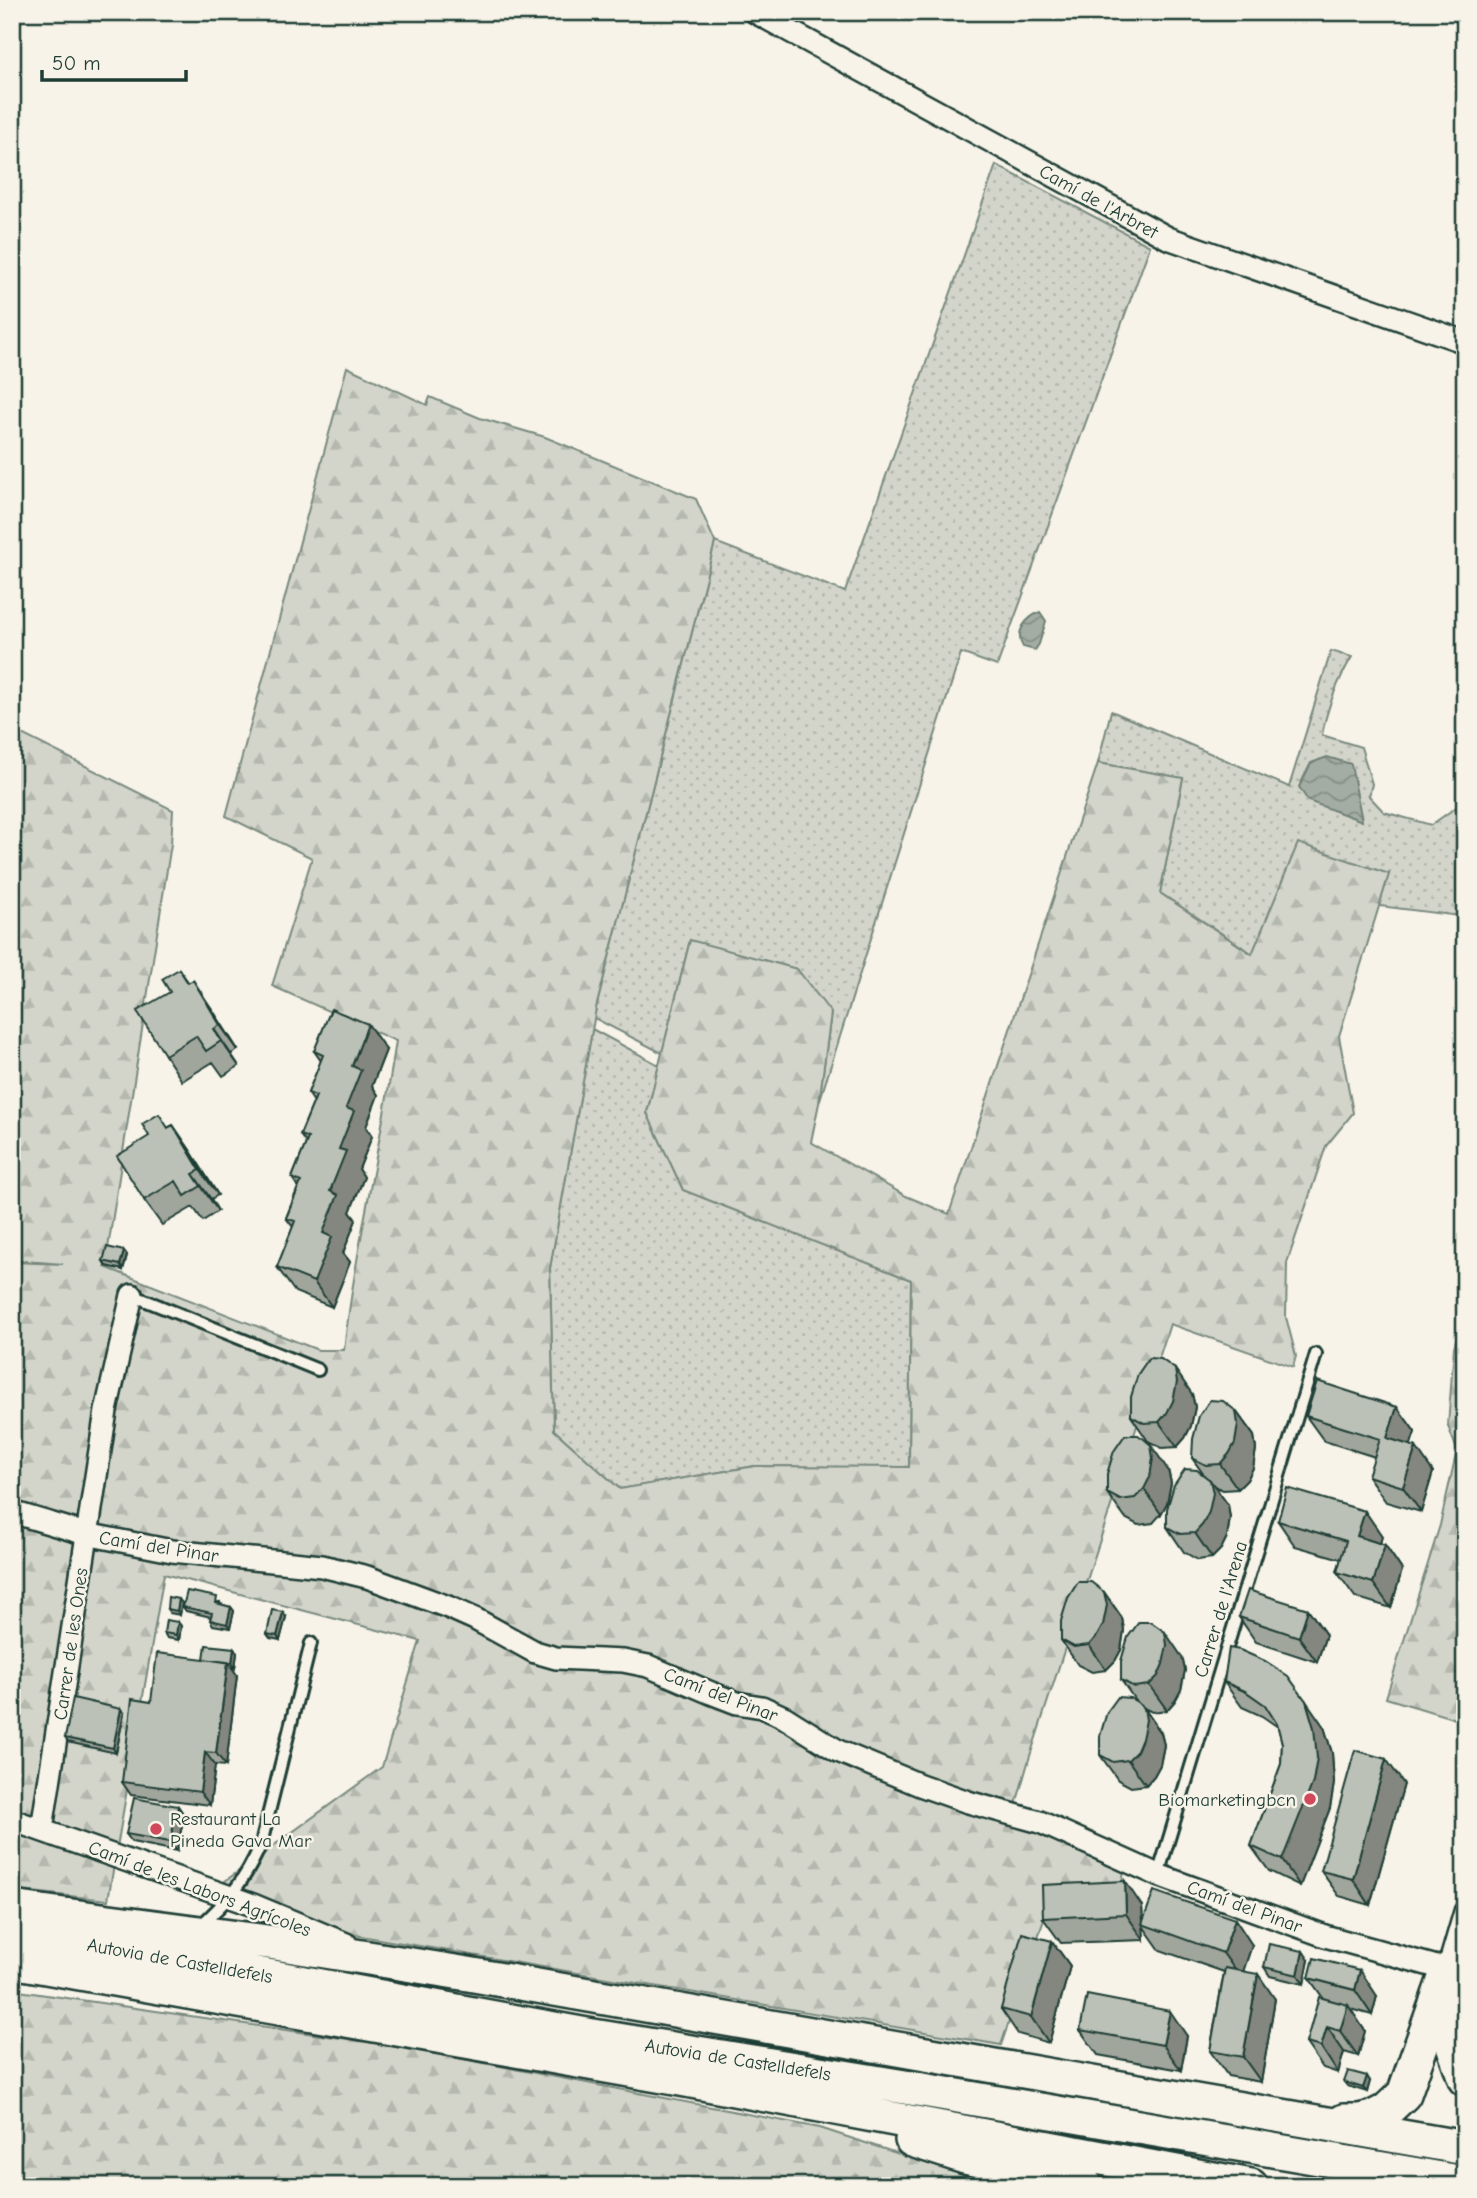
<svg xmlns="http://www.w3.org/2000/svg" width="1477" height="2198" font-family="'Comic Neue',sans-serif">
<defs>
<pattern id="grass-dots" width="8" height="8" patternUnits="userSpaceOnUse" patternTransform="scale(1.75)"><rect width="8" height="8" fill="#d3d5ca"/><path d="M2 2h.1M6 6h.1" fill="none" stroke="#b5b8ae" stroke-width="1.8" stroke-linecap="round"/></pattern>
<pattern id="forest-firs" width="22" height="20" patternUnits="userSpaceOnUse" patternTransform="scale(1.75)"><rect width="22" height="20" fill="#d3d5ca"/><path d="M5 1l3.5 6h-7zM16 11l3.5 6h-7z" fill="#b5b8ae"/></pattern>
<pattern id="water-waves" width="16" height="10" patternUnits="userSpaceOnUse" patternTransform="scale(1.75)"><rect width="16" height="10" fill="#a4ada3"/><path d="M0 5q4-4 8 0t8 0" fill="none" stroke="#858e86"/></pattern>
</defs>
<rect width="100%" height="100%" fill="#f7f3e8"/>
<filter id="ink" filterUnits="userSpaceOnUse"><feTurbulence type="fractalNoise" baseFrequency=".0143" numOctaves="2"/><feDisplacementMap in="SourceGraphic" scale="14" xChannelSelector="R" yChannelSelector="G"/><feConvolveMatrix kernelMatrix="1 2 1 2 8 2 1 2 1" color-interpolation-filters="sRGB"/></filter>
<g filter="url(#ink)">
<path fill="url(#grass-dots)" stroke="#79897f" stroke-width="2" d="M996,165L1150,246L997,666L961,653L819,1103L831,1013L690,940L662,1053L594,1018L596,1008L715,542L845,592Z
M1331,651L1352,657C1337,682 1327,708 1322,735L1361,747L1372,784L1369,796L1384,812L1431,825L1465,801V918L1460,916L1379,906L1389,874L1253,954L1160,893L1183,778L1098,763L1111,711L1289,787Z
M592,1029L659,1065L647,1113L683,1190L911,1280L909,1468L755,1466L620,1489L554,1430L550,1268Z"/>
<path fill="url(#forest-firs)" stroke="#79897f" stroke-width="2" d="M347,367L427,405L430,397L480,418L545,437L696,499L715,542L596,1008L550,1268L554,1430L620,1489L755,1466L909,1467L911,1280L683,1190L647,1113L690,940L797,969L831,1013L819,1103L811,1142L906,1196L949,1214L1098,763L1183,778L1160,893L1252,954L1298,843L1389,874L1339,1036L1353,1113L1326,1146L1287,1263L1286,1317L1296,1356L1293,1367L1170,1324L1029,1759L1011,1822L1124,1872L1119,1897L1048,1908L1001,2045L355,1935L221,1884L382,1767L420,1641L164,1574L108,1900L12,1890V1262L63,1264L12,1260V729L173,810L171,844L105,1267L318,1350H344C356,1246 381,1144 396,1041L272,986L312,858L226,816Z
M1465,1313V1722L1386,1698L1440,1525L1457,1450L1448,1426L1454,1347Z
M12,1990L396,2046L820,2128L997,2186H12Z"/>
<path fill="url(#water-waves)" stroke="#6f8077" stroke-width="2" d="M1040,612L1046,621L1039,644L1035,650L1023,647C1014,632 1026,618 1040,612Z
M1327,757L1351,764L1362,821L1308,801L1299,787L1311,763Z"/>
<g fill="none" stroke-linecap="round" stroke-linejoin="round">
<defs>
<path id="service" d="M132,1295L318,1370
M1158,1875L1316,1354
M199,1927C229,1899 244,1883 261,1844L311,1643"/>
<path id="minor" d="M755,12L1168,238L1465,342
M12,1512L86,1534L172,1551L322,1566L367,1577L448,1607L475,1619L535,1652L556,1658L623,1661L648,1666L711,1693L737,1703L762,1707L784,1717L838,1751L920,1785L968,1802L1040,1822L1158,1875L1325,1936L1448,1970L1465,1912
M12,1820L253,1905L346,1944
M42,1829L106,1411L132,1295"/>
<path id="trunk" d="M12,1908L275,1943L468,1974L1465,2148
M12,1929L587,2035L923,2090L1465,2183
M12,1961L686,2080L1251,2186
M1449,1986L1453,2045L1465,2079
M1344,2121H1359L1372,2118L1386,2111L1404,2094L1448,1970
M912,2140L965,2157L1086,2186"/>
</defs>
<use href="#service" stroke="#1f3d34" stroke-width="16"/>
<use href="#minor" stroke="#1f3d34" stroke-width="26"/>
<use href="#trunk" stroke="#1f3d34" stroke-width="38"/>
<use href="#service" stroke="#f7f3e8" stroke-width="10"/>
<use href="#minor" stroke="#f7f3e8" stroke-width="21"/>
<use href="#trunk" stroke="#f7f3e8" stroke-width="33"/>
</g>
<path fill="#a1a69d" stroke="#1f3d34" stroke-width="2" d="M179,969L189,983L210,1006L238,1050L231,1054L239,1066L223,1076L213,1062L182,1081L165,1055L170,992Z
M386,1050L372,1086L378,1095L366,1127L372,1136L359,1169L364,1177L350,1212L356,1220L343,1253L350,1262L332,1307L295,1292L277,1267L293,1227L286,1218L298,1187L292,1178L306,1143L300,1135L314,1102L308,1093L321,1061L314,1051Z
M173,1125L190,1150L218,1195L211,1199L218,1211L203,1221L193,1207L162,1225L144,1200L169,1127Z
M124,1251L127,1255L123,1270L106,1266L103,1261Z
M1192,1394L1195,1407L1191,1426L1185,1438L1177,1447L1162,1448L1148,1441L1131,1416Z
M1397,1407L1415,1432L1410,1445L1433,1472L1421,1512L1386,1502L1368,1476L1375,1457L1324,1441L1306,1416Z
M1236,1411L1254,1436L1256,1449L1253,1468L1247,1480L1238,1489L1223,1490L1214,1486L1228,1505L1230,1518L1227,1537L1221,1549L1212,1558L1198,1560L1184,1552L1167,1527L1204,1475L1192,1458Z
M1168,1470L1171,1483L1167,1503L1161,1514L1153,1523L1138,1525L1125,1518L1107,1493Z
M1278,1521L1382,1536L1380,1543L1385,1545L1402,1570L1391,1608L1355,1597L1337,1572L1341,1559L1295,1546Z
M1104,1592L1122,1618L1124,1630L1121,1650L1115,1661L1106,1670L1092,1672L1078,1665L1061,1640Z
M220,1602V1604L231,1607L234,1611L230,1628L213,1625L210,1620L211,1617L186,1611L183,1607Z
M182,1603L180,1615L170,1613L167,1609Z
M1308,1609L1326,1635L1317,1662L1256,1642L1239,1617Z
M286,1617L280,1640L270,1638L267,1634Z
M178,1622L181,1626L179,1640L167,1638L164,1633Z
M234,1648L237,1653L235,1668L231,1667L237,1675L226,1766L215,1765L210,1805L131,1795L122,1782L151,1702L204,1659Z
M1182,1657L1185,1670L1181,1690L1175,1701L1167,1710L1152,1712L1144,1708L1161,1733L1164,1745L1160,1765L1154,1776L1146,1785L1131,1787L1118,1780L1100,1755L1135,1700L1121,1680Z
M1224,1682L1324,1727L1332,1753L1334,1783L1330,1808L1300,1886L1269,1871L1251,1846L1281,1764L1282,1743L1278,1727L1262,1716L1242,1707Z
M124,1713L116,1753L68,1742L65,1738Z
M1404,1784L1370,1905L1339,1896L1321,1871Z
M178,1806L184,1815L177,1851L132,1842L126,1834Z
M1142,1906L1143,1922L1252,1945L1243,1971L1275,1999L1261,2082L1228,2076L1210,2051L1224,1972L1160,1950L1143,1926L1144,1940L1061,1943L1043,1918Z
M1052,1941L1070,1966L1049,2043L1018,2034L1001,2009Z
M1309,1960L1304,1984L1270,1976L1264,1967Z
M1309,1978L1377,1996L1372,2015L1350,2009L1365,2031L1358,2056L1344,2052L1338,2073L1323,2068L1306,2043L1323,1998Z
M1080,2030L1187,2036L1181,2070L1098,2055Z
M1370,2081L1367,2092L1347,2086L1344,2082Z"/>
<path fill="#83877f" stroke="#1f3d34" stroke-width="2" d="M193,980L210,1006L238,1050L220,1025Z
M368,1024L386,1050L372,1086L378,1095L366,1127L372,1136L359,1169L364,1177L350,1212L356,1220L343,1253L350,1262L332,1307L314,1282L339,1149L352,1066Z
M214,1029L231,1054L239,1066L221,1041Z
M173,1125L190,1150L218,1195L200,1170Z
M193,1174L211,1199L218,1211L201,1186Z
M124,1251L127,1255L123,1270L120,1265Z
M1175,1369L1192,1394L1195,1407L1191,1426L1185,1438L1177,1447L1159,1422Z
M1397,1407L1415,1432L1405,1463L1387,1438Z
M1236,1411L1254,1436L1256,1449L1253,1468L1247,1480L1238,1489L1220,1464Z
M1151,1445L1168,1470L1171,1483L1167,1503L1161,1514L1144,1489Z
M1416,1447L1433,1472L1421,1512L1403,1487Z
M1210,1480L1228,1505L1230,1518L1227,1537L1221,1549L1212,1558L1195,1533Z
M1365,1511L1382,1536L1375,1562L1357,1536Z
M1385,1545L1402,1570L1391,1608L1373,1583Z
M1104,1592L1122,1618L1124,1630L1121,1650L1115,1661L1106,1670L1089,1645Z
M179,1599L182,1603L180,1615L177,1611Z
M231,1607L234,1611L230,1628L227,1624Z
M1308,1609L1326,1635L1317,1662L1299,1637Z
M283,1612L286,1617L280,1640L277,1636Z
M178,1622L181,1626L179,1640L176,1635Z
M1165,1632L1182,1657L1185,1670L1181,1690L1175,1701L1167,1710L1149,1685Z
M234,1648L237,1653L235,1668L232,1663Z
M228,1662L237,1675L226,1766L216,1753Z
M1306,1701L1324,1727L1332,1753L1334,1783L1330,1808L1300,1886L1282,1860Z
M1144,1708L1161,1733L1164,1745L1160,1765L1154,1776L1146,1785L1128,1760Z
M121,1709L124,1713L116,1753L113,1748Z
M205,1752L215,1765L210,1805L200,1792Z
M1386,1759L1404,1784L1370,1905L1353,1879Z
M178,1806L184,1815L177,1851L170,1842Z
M1125,1881L1142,1906L1144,1940L1126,1914Z
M1235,1919L1252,1945L1241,1978L1223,1953Z
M1052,1941L1070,1966L1049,2043L1031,2017Z
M1303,1951L1309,1960L1304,1984L1298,1975Z
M1360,1970L1377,1996L1372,2015L1355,1990Z
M1258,1974L1275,1999L1261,2082L1243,2057Z
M1348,2005L1365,2031L1358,2056L1340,2031Z
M1170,2011L1187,2036L1181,2070L1163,2045Z
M1327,2027L1344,2052L1338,2073L1321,2047Z
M1367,2076L1370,2081L1367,2092L1363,2088Z"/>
<path fill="#bbc1b6" stroke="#1f3d34" stroke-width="2" d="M179,969L188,983L193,980L220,1025L214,1029L221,1041L206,1051L196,1036L165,1055L137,1011L170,992L162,979Z
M331,1009L368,1024L352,1066L361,1070L346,1108L354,1111L339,1149L346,1151L330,1191L338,1195L323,1233L332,1237L314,1282L277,1267L295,1221L286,1218L301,1182L292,1178L308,1138L300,1135L316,1096L308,1093L323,1055L314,1051Z
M159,1114L168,1128L173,1125L200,1170L193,1174L201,1186L185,1196L176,1181L144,1200L117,1156L149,1136L142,1124Z
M107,1247L124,1251L120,1265L103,1261Z
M1149,1358L1161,1359L1175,1369L1177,1382L1173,1401L1167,1413L1159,1422L1144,1423L1131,1416V1397L1138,1374Z
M1317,1381L1397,1407L1387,1438L1416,1447L1403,1487L1368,1476L1380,1439L1306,1416Z
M1210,1400L1223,1401L1236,1411L1238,1424L1235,1443L1229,1454L1220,1464L1206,1465L1192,1458L1193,1439L1199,1416Z
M1125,1435H1138L1144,1439L1151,1445L1153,1458L1150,1477L1144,1489L1135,1498L1120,1500L1107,1493V1474L1114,1451Z
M1185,1469L1197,1470L1210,1480L1213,1493L1209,1512L1203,1524L1195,1533L1180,1534L1167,1527V1509L1174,1485Z
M1287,1488L1365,1511L1357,1536L1385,1545L1373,1583L1337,1572L1346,1541L1278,1521Z
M1078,1582H1091L1104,1592L1107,1605L1103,1625L1097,1636L1089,1645L1074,1647L1061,1640V1621L1068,1598Z
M1248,1590L1308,1609L1299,1637L1239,1617Z
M187,1591L217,1597L216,1603L231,1607L227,1624L210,1620L212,1613L183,1607Z
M168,1597L179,1599L177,1611L167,1609Z
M272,1610L283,1612L277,1636L267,1634Z
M166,1620L178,1622L176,1635L164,1633Z
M1139,1622H1151L1165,1632L1167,1645L1163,1664L1158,1676L1149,1685L1134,1687L1121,1680V1661L1128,1637Z
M206,1645L234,1648L232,1663L204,1659Z
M1229,1648L1240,1650L1265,1661L1288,1676L1306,1701L1314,1728L1317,1758L1313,1782L1282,1860L1251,1846L1281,1764L1282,1743L1277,1724L1265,1705L1245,1691L1224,1682Z
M157,1653L228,1662L216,1753L205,1752L200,1792L122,1782L132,1699L151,1702Z
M1118,1697L1130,1698L1137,1702L1144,1708L1146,1720L1142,1739L1137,1751L1128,1760L1113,1762L1100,1755V1736L1107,1712Z
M73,1698L121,1709L113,1748L65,1738Z
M1355,1750L1386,1759L1353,1879L1321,1871Z
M134,1798L178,1806L170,1842L126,1834Z
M1125,1881L1126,1914L1043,1918L1042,1885Z
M1154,1891L1235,1919L1223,1953L1142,1924Z
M1022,1933L1052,1941L1031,2017L1001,2009Z
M1269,1944L1303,1951L1298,1975L1264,1967Z
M1314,1958L1360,1970L1355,1990L1309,1978Z
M1225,1968L1258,1974L1243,2057L1210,2051Z
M1087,1995L1170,2011L1163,2045L1080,2030Z
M1319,1997L1348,2005L1340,2031L1327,2027L1321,2047L1306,2043Z
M1348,2071L1367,2076L1363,2088L1344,2082Z"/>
</g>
<g fill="#d1495b" stroke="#f7f3e8" stroke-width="2.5">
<circle cx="1310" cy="1799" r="7"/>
<circle cx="156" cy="1829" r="7"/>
</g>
<g text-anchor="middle" stroke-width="5" stroke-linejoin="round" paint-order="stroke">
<g font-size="19" fill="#1f3d34" stroke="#f7f3e8">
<text transform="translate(1099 201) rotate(29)" y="7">Camí de l'Arbret</text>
<text transform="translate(159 1546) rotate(9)" y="7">Camí del Pinar</text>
<text transform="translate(1220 1609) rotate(-73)" y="7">Carrer de l'Arena</text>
<text transform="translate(70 1644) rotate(-82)" y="7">Carrer de les Ones</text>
<text transform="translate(721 1694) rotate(21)" y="7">Camí del Pinar</text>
<text transform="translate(200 1888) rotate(21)" y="7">Camí de les Labors Agrícoles</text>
<text transform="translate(1245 1906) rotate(20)" y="7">Camí del Pinar</text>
<text transform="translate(180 1960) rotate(10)" y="7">Autovia de Castelldefels</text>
<text transform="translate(738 2059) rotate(9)" y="7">Autovia de Castelldefels</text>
</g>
<g font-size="19" fill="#1f3d34" stroke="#f7f3e8" text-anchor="end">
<text x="1296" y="1806">Biomarketingbcn</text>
<text x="170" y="1825" text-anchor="start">Restaurant La<tspan x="170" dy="22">Pineda Gava Mar</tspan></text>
</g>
</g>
<rect width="1477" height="2198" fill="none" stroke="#f7f3e8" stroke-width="42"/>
<rect x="21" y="21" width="1435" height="2156" fill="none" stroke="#1f3d34" stroke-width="2.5" filter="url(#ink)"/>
<path d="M42 70v10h144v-10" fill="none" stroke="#1f3d34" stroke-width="3.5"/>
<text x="52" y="70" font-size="21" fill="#1f3d34" stroke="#f7f3e8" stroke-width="5" paint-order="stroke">50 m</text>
</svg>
